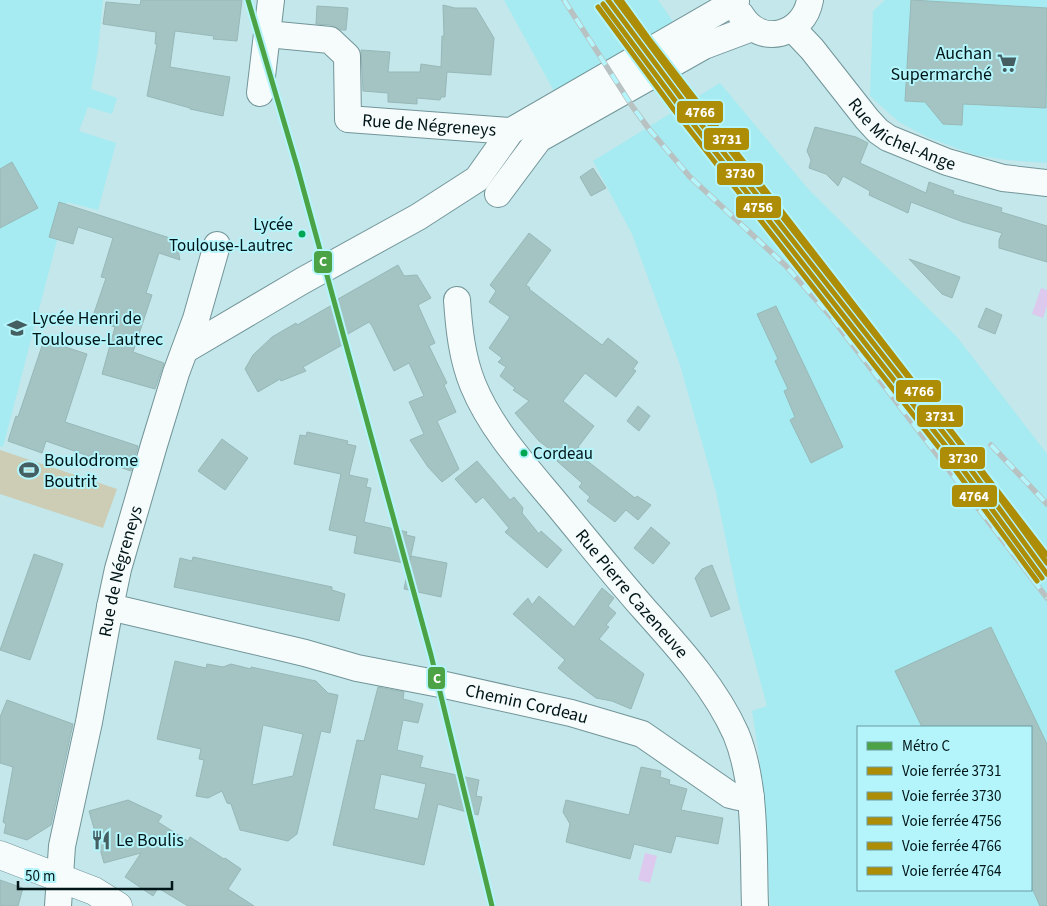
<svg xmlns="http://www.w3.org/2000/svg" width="1047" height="906" font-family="'Source Sans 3',sans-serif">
<rect width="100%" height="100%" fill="#c3e7eb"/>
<path fill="#a5ebf1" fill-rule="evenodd" d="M0,0H103L98,50L91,89L117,98L112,114L88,107L79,131L116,143L98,210L67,202L3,447L0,446Z
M504,0H658L674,23L554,91Z
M885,0H1047V163L1007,160L975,155L927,137L899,122L870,96L873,11Z
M720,83L809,190L957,337L1047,454V906H770L766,832L759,755L752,711L767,706L739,603L716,492L680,365L632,234L593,161ZM858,727H1031V890H858Z"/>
<path fill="#cccdb4" d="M0,450L117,489L103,528L0,494Z"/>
<path fill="#ddc9ed" d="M1041,288L1047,290V306L1043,318L1032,314Z
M645,853L657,856L650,883L638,880Z"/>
<path fill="#a4c4c3" stroke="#98b8b7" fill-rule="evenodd" d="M141,0H242L237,41L213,39L214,36L175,31L170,67L230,77L223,116L190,109V108L147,96L157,44H155L156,32L103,24L106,2L140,5Z
M911,0L1047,8L1046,108L963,104L962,125L943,124L925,102L905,101Z
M443,5L455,8H476L494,38L491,75L447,72L445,97H441L440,100L417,98V104L388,102V93L363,91L361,50L390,52L388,72H420L421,64L441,67L442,36H444Z
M317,6L348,8L346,30H341L331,25L316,24Z
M815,127L856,137L868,143L860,163L926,193L929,182L954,191L953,194L1002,208L1001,212L1047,226V262L999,248V240L1002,233L963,222L911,202L908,213L869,195L870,191L843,176L838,186L826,174L809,168L811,160L807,151Z
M12,162L38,208L0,228V169Z
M593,168L606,188L591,196L580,177Z
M59,202L176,240L180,260L159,253L146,293L152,295L133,352L164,363L155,389L102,374L115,327L92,319L106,278L101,277L113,238L78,227L73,244L49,237Z
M529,233L551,250L526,285L530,288L529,289L602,345L608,338L638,362L633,369L636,371L616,397L585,373L563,401L594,426L578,447L588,456L586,460L635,498L637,496L651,505L638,520L626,510L615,522L587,501L590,497L579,487L582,483L557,461L560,457L539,441L515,413L529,401L513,390L515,388L500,376L506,367L498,362L502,358L489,348L510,317L489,302L496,291L490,285Z
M909,259L960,277L952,298L942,294Z
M398,265L404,276L417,275L431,298L418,305L435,343L429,346L447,383L444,385L456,412L437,421L459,469L442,482L428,467L410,440L424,434L409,402L424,396L409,363L394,371L372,326L369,322L341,338L344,344L303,367L306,371L281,381L280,379L258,392L245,369L253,355L272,337L296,323L297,325L339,301L338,299Z
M776,306L843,447L811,463L790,420L795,417L784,391L788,389L775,361L778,359L757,314Z
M986,308L1002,315L995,334L978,327Z
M44,340L87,354L65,422L138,446L131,471L46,441L42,453L8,441L16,416L18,417Z
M638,406L650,416L639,431L627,421Z
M307,432L348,441L347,444L356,446L349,475L368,479L366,487L371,488L364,522L407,532L406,535L415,537L409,564L354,553L357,536L329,530L341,474L294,464L300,435L306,436Z
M222,439L248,458L225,490L198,471Z
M477,461L510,500L514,497L523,508L522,513L539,534L541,531L562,550L547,568L505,532L509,528L483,497L476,503L455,479Z
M651,527L670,543L653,564L634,548Z
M34,554L63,564L30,660L0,650Z
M411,556L447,563L441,597L404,589Z
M193,557L332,587V590L345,594L339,621L174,587L180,558L192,561Z
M712,565L730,609L711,617L695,578L702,569Z
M602,588L614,598L608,606L616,613L606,625L609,627L599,639L644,674L631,709L612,701L596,698L576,683L558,668L565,660L513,614L528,598L532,605L539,596L574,627Z
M991,627L1047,744V906H1040L1031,886V727H922L895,671Z
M175,661L206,668L207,664L223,667L231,664L251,669V667L316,681L328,693L338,695L330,733L321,731L297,834L288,841L240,830L231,804L227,803L222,791L208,798L196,796L204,760L199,759L201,749L157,739ZM263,725L303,734L293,776L252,785Z
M378,687L404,692L403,699L423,704L418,723L403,720L397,750L423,756L420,767L479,780L476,796L482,797L478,815L438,804L424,865L333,845L357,740L364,741ZM381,774L426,784L418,819L374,809Z
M7,700L73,724L51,825L27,840L4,833L6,824L3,822L13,767L0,763V717Z
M641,767L661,771L660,777L670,780L669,784L687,789L681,810L723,818L718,844L676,836L671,853L634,844L630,859L566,842L570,824L563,812L566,800L629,815Z
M128,800L162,816L158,822L188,841L190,837L224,859L225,858L241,869L228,889L254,906H188L158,888L153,896L125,877L141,853L104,863L89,811Z
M0,880L23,888L18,906H0Z"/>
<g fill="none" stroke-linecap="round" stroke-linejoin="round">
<defs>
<g id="minor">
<path d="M741,15C761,48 804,35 810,0"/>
<path id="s1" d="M793,29L812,49L867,119L878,131L888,138L947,162L1003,178L1047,183"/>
<path id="s2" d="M267,34L330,40L347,56L348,119L511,131"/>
<path d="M260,93L271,0"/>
<path d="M498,194L539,139L704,46L752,28"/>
<path id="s3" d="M457,300C459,329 462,358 473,385C491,429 525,466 555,502C585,538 614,575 645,610C679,648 715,687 736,734C757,785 753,852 755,906"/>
<path d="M185,350L302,281L418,217L477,179L511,131L736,1"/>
<path id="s4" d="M110,607L305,653L357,668L445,685L571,713L642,734L730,795L738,797H751"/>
<path id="s5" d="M58,906L62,846L89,722L110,607L118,569L154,445L176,373L196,319L217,245"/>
</g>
<path id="major" d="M0,855L94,891L118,906"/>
</defs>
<use href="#minor" stroke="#729598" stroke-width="28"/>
<use href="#major" stroke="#729598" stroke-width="29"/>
<use href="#minor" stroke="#f6fbfc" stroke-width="26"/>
<use href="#major" stroke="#f6fbfc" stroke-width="28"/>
<defs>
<path id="rail" d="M564,0L632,106L649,129L690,177L786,266L832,318L1047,598
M991,445L1047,504"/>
</defs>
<use href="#rail" stroke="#b8c2c2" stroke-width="5.5"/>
<use href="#rail" stroke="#b3f5fb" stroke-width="4" stroke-dasharray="11" stroke-linecap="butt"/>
<defs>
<path id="rail-1" d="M621,0L649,39L1047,555"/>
<path id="rail-2" d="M608,0L684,102L950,441L1047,574"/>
<path id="rail-3" d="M603,4L679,106L945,445L1042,578"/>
<path id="rail-4" d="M616,0L689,98L955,437L1047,563"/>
<path id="rail-5" d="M598,7L674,110L940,449L1037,581"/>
</defs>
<use href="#rail-1" stroke="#b3f5fb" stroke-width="9"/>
<use href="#rail-2" stroke="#b3f5fb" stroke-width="9"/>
<use href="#rail-3" stroke="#b3f5fb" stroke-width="9"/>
<use href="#rail-4" stroke="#b3f5fb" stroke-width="9"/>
<use href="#rail-5" stroke="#b3f5fb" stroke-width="9"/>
<use href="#rail-1" stroke="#ad8d05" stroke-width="5"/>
<use href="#rail-2" stroke="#ad8d05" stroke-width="5"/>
<use href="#rail-3" stroke="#ad8d05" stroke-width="5"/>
<use href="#rail-4" stroke="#ad8d05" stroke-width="5"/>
<use href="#rail-5" stroke="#ad8d05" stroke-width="5"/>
<defs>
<path id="metro-1" d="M248,0L297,166L431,655L492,906"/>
</defs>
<use href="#metro-1" stroke="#b3f5fb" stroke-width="9"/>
<use href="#metro-1" stroke="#4ca346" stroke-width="5"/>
</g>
<defs>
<symbol id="supermarket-bare" viewBox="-9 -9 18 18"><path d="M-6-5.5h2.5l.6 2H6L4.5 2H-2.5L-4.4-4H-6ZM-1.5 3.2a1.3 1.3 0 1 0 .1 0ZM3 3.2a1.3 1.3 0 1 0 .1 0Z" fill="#445e61" stroke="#b3f5fb" stroke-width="2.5" paint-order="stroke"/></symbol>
<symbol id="school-bare" viewBox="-9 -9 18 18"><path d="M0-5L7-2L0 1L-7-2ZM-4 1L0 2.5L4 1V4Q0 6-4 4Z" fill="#445e61" stroke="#b3f5fb" stroke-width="2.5" paint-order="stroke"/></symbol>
<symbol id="stadium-bare" viewBox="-9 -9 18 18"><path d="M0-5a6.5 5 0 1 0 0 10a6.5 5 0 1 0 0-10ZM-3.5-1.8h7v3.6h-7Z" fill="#445e61" stroke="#b3f5fb" stroke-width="2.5" paint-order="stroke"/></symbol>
<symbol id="restaurant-bare" viewBox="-9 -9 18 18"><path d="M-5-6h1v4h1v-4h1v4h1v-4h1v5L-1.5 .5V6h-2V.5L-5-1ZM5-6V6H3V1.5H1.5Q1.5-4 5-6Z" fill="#445e61" stroke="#b3f5fb" stroke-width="2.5" paint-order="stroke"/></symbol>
</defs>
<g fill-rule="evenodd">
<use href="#supermarket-bare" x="993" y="49" width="28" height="28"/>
<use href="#school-bare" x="3" y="314" width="28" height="28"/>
<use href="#stadium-bare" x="15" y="456" width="28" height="28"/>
<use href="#restaurant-bare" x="87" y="826" width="28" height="28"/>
</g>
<g fill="#00a651" stroke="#b3f5fb" stroke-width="2">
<circle cx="302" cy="234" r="4.5"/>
<circle cx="524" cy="453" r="4.5"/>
</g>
<g text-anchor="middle" stroke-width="4" stroke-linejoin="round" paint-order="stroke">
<g font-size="17" fill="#001517" stroke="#b3f5fb" text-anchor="end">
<text x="293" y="230">Lycée<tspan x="293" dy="21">Toulouse-Lautrec</tspan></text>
<text x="533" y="459" text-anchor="start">Cordeau</text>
</g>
<g font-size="18" fill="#001517" stroke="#b3f5fb" text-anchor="start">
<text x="992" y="59" text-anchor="end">Auchan<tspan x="992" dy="21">Supermarché</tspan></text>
<text x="32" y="324">Lycée Henri de<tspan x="32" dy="21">Toulouse-Lautrec</tspan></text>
<text x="44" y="466">Boulodrome<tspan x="44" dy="21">Boutrit</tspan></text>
<text x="116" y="846">Le Boulis</text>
</g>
<g font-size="18" fill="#001517" stroke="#b3f5fb">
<text dy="6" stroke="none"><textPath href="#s2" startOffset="231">Rue de Négreneys</textPath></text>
<text dy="6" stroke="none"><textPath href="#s1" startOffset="155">Rue Michel-Ange</textPath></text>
<text dy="6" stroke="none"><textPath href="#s5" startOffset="341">Rue de Négreneys</textPath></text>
<text dy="6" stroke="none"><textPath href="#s3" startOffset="350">Rue Pierre Cazeneuve</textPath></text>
<text dy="6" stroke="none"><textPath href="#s4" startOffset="428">Chemin Cordeau</textPath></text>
</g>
</g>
<g stroke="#b3f5fb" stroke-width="2">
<rect x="676" y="100" width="48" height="24" rx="5" fill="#ad8d05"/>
<rect x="703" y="127" width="47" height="24" rx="5" fill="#ad8d05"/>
<rect x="716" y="162" width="48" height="24" rx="5" fill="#ad8d05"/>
<rect x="735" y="195" width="47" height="24" rx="5" fill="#ad8d05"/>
<rect x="313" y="250" width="20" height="24" rx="5" fill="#4ca346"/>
<rect x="895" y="379" width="47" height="24" rx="5" fill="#ad8d05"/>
<rect x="916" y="404" width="48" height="24" rx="5" fill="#ad8d05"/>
<rect x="939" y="446" width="47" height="24" rx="5" fill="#ad8d05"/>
<rect x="951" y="484" width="47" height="24" rx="5" fill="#ad8d05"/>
<rect x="427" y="666" width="19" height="24" rx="5" fill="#4ca346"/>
</g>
<g font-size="14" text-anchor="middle" font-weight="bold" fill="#fff">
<text x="700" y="117">4766</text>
<text x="727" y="144">3731</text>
<text x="740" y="178">3730</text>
<text x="758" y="212">4756</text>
<text x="323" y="266">C</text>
<text x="919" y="396">4766</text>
<text x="940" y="421">3731</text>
<text x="963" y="463">3730</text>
<text x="974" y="501">4764</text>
<text x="437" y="683">C</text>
</g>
<rect x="857" y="726" width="175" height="165" fill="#b3f5fb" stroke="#6b9ba0"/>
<rect x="867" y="742" width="25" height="8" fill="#4ca346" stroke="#6b9ba0"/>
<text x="902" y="751" font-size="15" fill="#001517">Métro C</text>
<rect x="867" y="767" width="25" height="8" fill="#ad8d05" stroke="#6b9ba0"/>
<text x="902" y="776" font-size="15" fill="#001517">Voie ferrée 3731</text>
<rect x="867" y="792" width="25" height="8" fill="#ad8d05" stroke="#6b9ba0"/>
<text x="902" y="801" font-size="15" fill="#001517">Voie ferrée 3730</text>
<rect x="867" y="817" width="25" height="8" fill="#ad8d05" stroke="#6b9ba0"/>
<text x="902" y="826" font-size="15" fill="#001517">Voie ferrée 4756</text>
<rect x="867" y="842" width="25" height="8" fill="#ad8d05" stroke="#6b9ba0"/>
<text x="902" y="851" font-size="15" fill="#001517">Voie ferrée 4766</text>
<rect x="867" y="867" width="25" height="8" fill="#ad8d05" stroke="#6b9ba0"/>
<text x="902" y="876" font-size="15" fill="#001517">Voie ferrée 4764</text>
<path d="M18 881v8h154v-8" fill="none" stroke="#001517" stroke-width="2.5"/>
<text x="25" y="881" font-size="15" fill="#001517" stroke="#b3f5fb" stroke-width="4" paint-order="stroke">50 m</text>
</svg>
